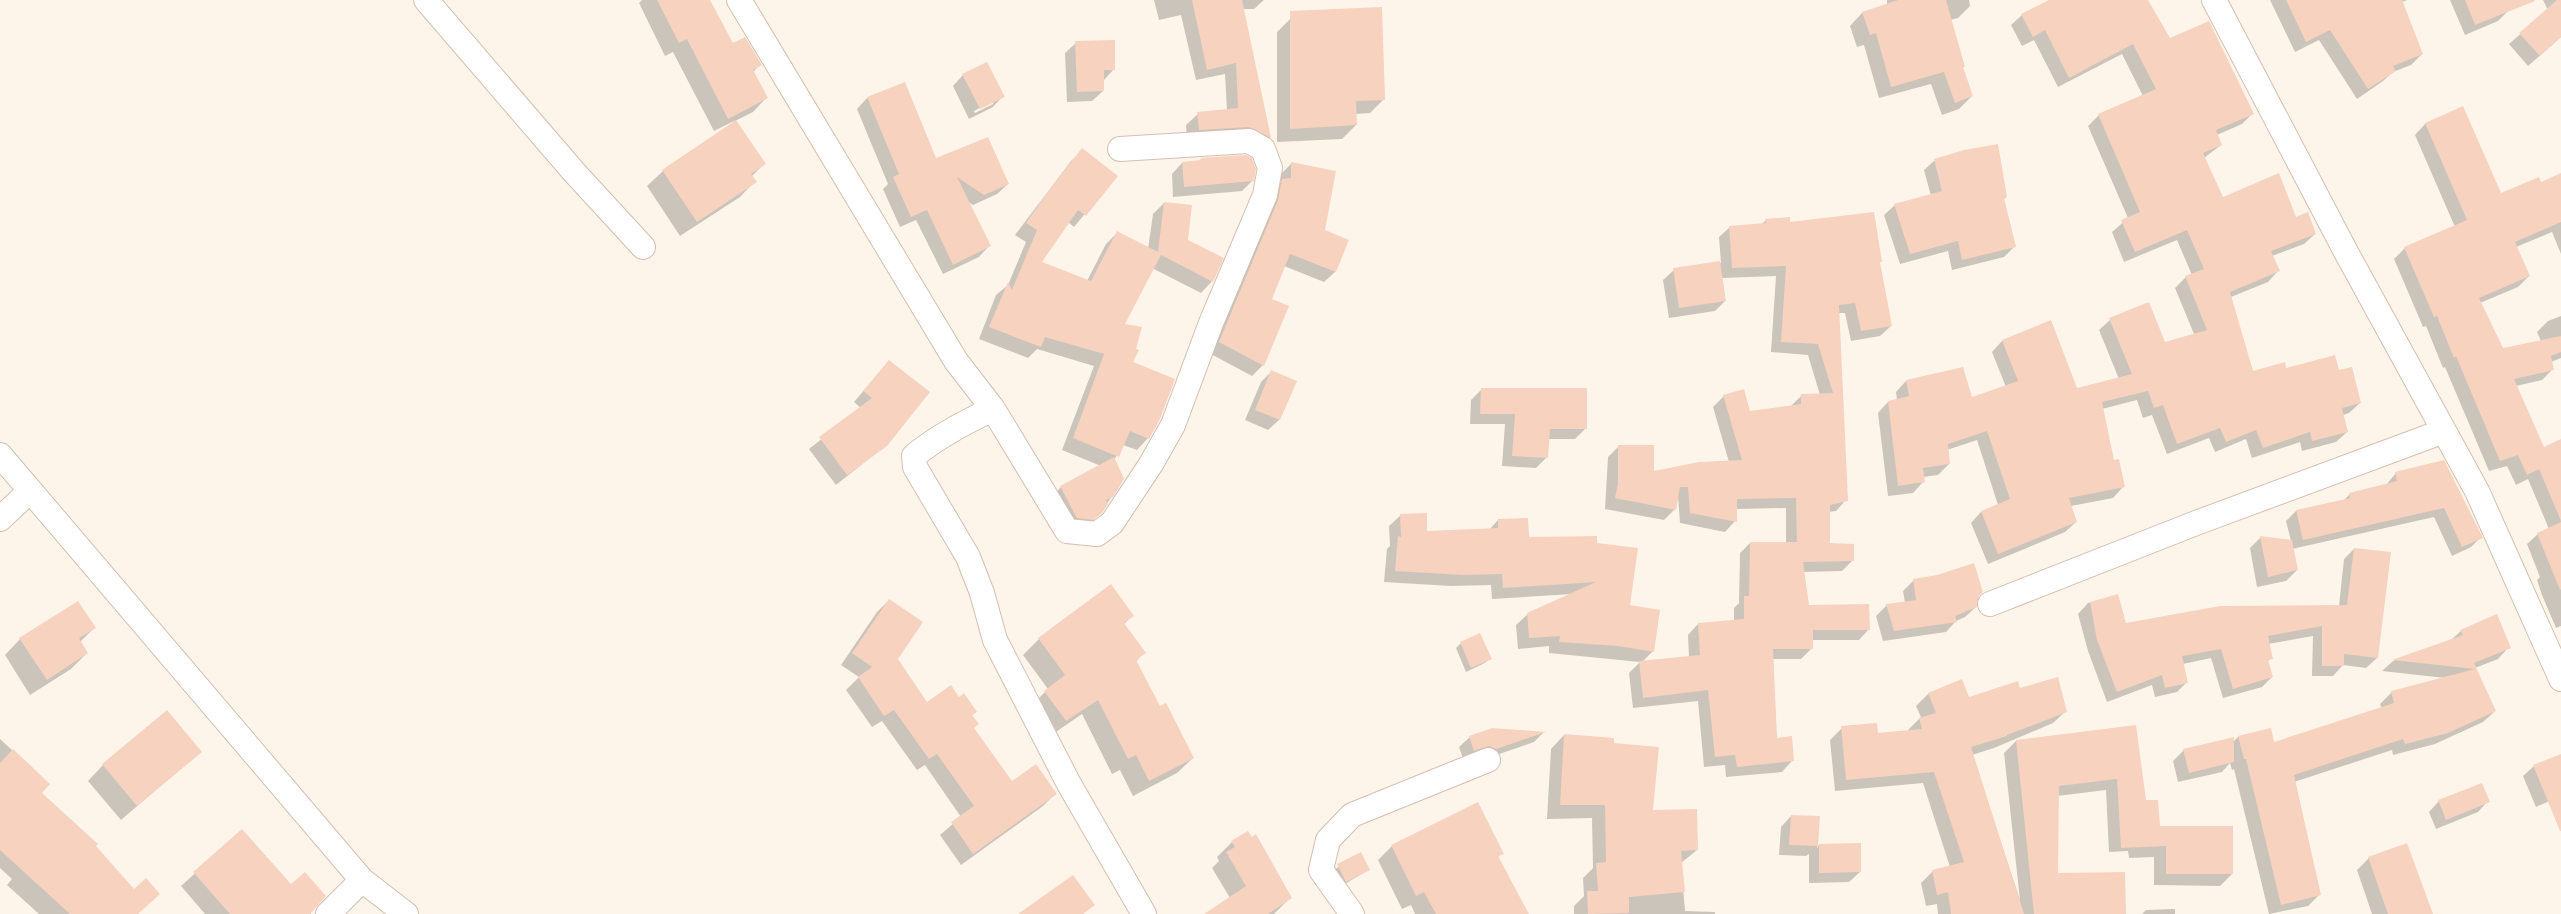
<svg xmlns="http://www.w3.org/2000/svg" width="2561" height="914" font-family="Figtree,sans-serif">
<rect width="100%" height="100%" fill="#fef5ea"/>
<path fill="#0003" fill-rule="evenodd" d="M642,0H709L732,45L760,65L753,72L766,98L753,112L735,121L764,164L752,176L755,181L740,197L680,236L647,186L663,171L735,123L734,121L714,131L673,52L665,56L639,3Z
M1154,0H1264L1254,9H1242L1270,138L1258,149L1187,141L1186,125L1198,114L1227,111L1225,74L1196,80L1181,15L1159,20Z
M1887,0H1969L1970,6L1958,18L1950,20L1962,68L1972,96L1959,109L1942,115L1931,84L1879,98L1864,45L1857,47L1850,26L1862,13L1887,5Z
M2051,0H2146L2170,40L2252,114L2242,124L2217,135L2221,145L2204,158L2222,198L2296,218L2315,234L2304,244L2272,256L2278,271L2268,282L2231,297L2252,372L2285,369L2338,372L2360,403L2349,413L2343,415L2347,432L2336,442L2302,451L2300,442L2252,458L2246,439L2215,452L2209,438L2167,454L2152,415L2143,418L2137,400L2102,409L2113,462L2123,487L2113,498L2071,506L2076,522L2065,532L1988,564L1971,523L1981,512L1998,505L1977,440L1947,450L1949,464L1938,475L1923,477V482L1913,493L1888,496L1878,413L1888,402L1897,400L1896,392L1906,381L1962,368L1971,398L2006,387L1992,352L2002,341L2050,322L2076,389L2119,379L2099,330L2110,320L2164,343L2194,334L2175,288L2186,277L2192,275L2177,240L2124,262L2112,232L2128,218L2088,126L2099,115L2143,96L2122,54L2058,87L2034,40L2022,46L2011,25L2022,15Z
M2270,0H2407L2402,2L2422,54L2411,65L2393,72L2383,81L2357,99L2319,40L2295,52Z
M2450,0H2505L2509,10L2498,21L2465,35Z
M2543,0H2561V37L2528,66L2509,44L2548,10Z
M1291,18L1384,99L1370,113L1355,114L1356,125L1342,139L1277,142V32Z
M1076,43L1114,69L1104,80L1103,91L1092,101L1067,102L1065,53Z
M963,75L1003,96L993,107L969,119L953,86ZM993,101V104L975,113L974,111Z
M904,83L935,160L1008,184L997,194L973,205L967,201L989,246L979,257L943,274L916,220L900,227L883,189L888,184L857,109L867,98Z
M2462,108L2500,195L2540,183L2561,187V254L2552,232L2516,247L2529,276L2518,287L2480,303L2503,349L2541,341L2537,332L2548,321L2561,316V358L2551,362L2553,369L2542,380L2516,386L2543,449L2561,442V626L2556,628L2542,595L2537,580L2540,577L2527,544L2538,534L2549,529L2528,479L2516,485L2507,466L2489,471L2445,367L2443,368L2426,326L2423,327L2394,259L2405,248L2455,227L2415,135L2425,124Z
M1083,150L1116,176L1074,227L1068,222L1040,263L1087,281L1106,244L1117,233L1148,249L1153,214L1164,203L1212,281L1201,293L1152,268L1123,325L1148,438L1137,450L1123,445L1114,460L1112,496L1101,513L1091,522L1067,527L1052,497L1061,487L1101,466L1062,450L1094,366L1037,349L1028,358L979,339L996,295L1008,285L1026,242L1015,235L1071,161Z
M1201,159L1252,181L1242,191L1173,197L1172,174L1182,163L1198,162Z
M1935,160L2006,197L2003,200L2014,247L2004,257L1952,270L1948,251L1900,264L1884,215L1895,205L1931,196L1924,170Z
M1291,164L1335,172L1323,231L1347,240L1335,272L1324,282L1284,266L1270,300L1263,365L1252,376L1209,353L1272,191L1281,182V174Z
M1766,220L1789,224L1881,261L1879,263L1891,326L1880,336L1851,341L1845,313H1838L1846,500L1836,511L1828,512L1829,544L1853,560L1842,571L1803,572L1808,606L1869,629L1859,640H1812V648L1801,659H1773L1776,739L1792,761L1782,772L1726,777L1725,765L1704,767L1698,701L1633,708L1629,673L1640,662L1549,653V646L1518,649L1516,625L1528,614L1572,594L1492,599L1491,585L1451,586L1384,582L1387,549L1390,546L1389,526L1401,515L1425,532L1489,530L1498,520L1528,538L1595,544L1653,651L1642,662L1689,658L1688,635L1698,624L1734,621V608L1739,603L1740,553L1750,543L1786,544V508L1736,509L1735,521L1725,532L1680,523L1678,496L1675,509L1664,520L1605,509L1608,457L1619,446L1653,472L1729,462L1713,407L1724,396L1749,413L1791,406L1802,395H1820L1808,355L1771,352L1776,276L1722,278L1725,301L1715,311L1669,318L1663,280L1674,270L1721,263L1719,237L1730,227L1761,225Z
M889,361L886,445L836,485L809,449L861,408L854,402Z
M1271,372L1295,382L1279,420L1268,430L1245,420L1261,382Z
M1481,390L1585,429L1575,439H1548L1547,457L1536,468L1502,466L1505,424H1470L1471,400Z
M2444,461L2481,537L2471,547L2452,556L2434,517L2292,549L2297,570L2286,581L2257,587L2250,548L2260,538L2291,541L2286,521L2296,511L2342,502L2350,494L2386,485L2396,473Z
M2354,549L2377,658L2366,668L2343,665L2333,676H2312L2313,636L2268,644L2271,658L2267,662L2272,677L2262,687L2223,698L2211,658L2183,664L2187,682L2177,692L2155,697L2152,685L2107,702L2088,651L2078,614L2088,603L2117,596L2125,625L2339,606L2344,559Z
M1914,580L1978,596L1976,607L1965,617L1956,621L1946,632L1883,641L1876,616L1887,605L1905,603L1903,591Z
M1110,586L1133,615L1123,625L1144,653L1135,662L1160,708L1193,758L1177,773L1133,796L1120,770L1112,774L1082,714L1050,736L1030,707L1048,689L1023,655L1039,639Z
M889,600L896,659L927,704L959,698L976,712L971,716L973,729L1011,783L1055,794L1043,806L961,865L940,835L961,817L925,765L917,770L882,721L872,727L846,690L859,677L841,665L877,612Z
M94,628L80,642L87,653L71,669L30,695L5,655L20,639Z
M2461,631L2509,647L2498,659L2475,668L2495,711L2483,722L2435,744L2393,755L2392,750L2294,782L2319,895L2308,906L2269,914L2234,769L2232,770L2230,763L2222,772L2178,782L2173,761L2184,750L2232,743L2238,737L2274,744L2382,709L2380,704L2392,692L2445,678L2382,671L2393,661L2451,640Z
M1461,643L1490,658L1485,663L1466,672L1456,648Z
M1961,681L1968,698L2019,689L2066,711L2053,723L1994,748L1972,755L2020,900L2004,753L2016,741L2135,726L2144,802L2158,827L2232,874L2220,886L2154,885V857L2129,858L2128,851L2109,852L2106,790L2057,796V875L2108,914H1938L1937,904L1926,906L1921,883L1933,871L1950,867L1923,783L1835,791L1830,740L1842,728L1877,734L1907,731L1921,717L1916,706L1928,694Z
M1492,729L1543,733L1534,742L1485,759L1464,761L1459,747L1470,737Z
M1564,735L1614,739L1613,745L1651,811L1697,850L1681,863L1685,911L1715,912V914H1574V906L1584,896L1583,878L1593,868L1592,818L1547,819L1551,749Z
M0,739L49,784L40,793L95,846L138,914H39L7,885L12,879L0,868Z
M200,752L121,820L88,781L103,765Z
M2561,755V796L2536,807L2523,776L2534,766Z
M2439,801H2488L2478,812L2436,829L2429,812Z
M1791,816L1818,818L1817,848L1819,845L1860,872L1849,882L1809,883V854L1806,856L1779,855L1781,827Z
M242,831L310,912L311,914H205L181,886Z
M1232,842L1290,898L1274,914H1206L1230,898L1212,868L1219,861L1217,857Z
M1392,846L1502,853L1497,858L1527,914H1415L1411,905L1402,909L1378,860Z
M1360,854L1369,870L1341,886L1332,871Z
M2369,858L2431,914H2372L2357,870Z
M2175,909V914H2142L2146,910Z"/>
<path fill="#f6d2bf" d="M657,0H710L733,43L745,37L762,65L753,70L768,98L728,119L687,39L679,43Z
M1192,0H1242L1271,138L1249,127L1199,130L1197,112L1238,108L1236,63L1207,70Z
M1898,0H1946L1965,67H1963L1973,96L1955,103L1944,72L1891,87L1876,33L1870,35L1862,12Z
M2049,0H2148L2170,38L2209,21L2254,114L2216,130L2222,145L2203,153L2223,197L2279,173L2296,217L2308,212L2316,234L2271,251L2280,271L2230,292L2253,371L2285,362L2286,368L2335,355L2339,370L2352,367L2361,403L2342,408L2348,432L2312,441L2310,432L2263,448L2256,430L2226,442L2220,428L2177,444L2163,405L2154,408L2148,391L2102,402L2114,460L2119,459L2125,487L2069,498L2077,522L1998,554L1981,511L2010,499L1987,431L1948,444L1950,464L1923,468L1925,482L1898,486L1888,401L1909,396L1906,380L1963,367L1972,397L2018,381L2002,340L2051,320L2077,388L2132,374L2109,318L2149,302L2165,342L2207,330L2185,276L2204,269L2187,230L2135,252L2121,220L2140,212L2098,114L2156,89L2133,44L2069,78L2045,30L2033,37L2021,14Z
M2286,0H2402L2423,54L2393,66L2396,71L2368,89L2330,30L2306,42Z
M2465,0H2535V1L2475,25Z
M2557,0H2561V37L2540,56L2519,33Z
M1382,7L1385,100L1356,101L1357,125L1290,129V11Z
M1115,40V70H1104V91L1077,92L1075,41Z
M987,62L1005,97L980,109L962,74Z
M905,82L936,158L988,137L1009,184L984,195L957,177L991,246L953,265L927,210L911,217L893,177L899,174L867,97Z
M2463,106L2501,193L2539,177L2541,182L2561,173V222L2515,242L2530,276L2479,298L2503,348L2561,336V352L2551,356L2554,370L2514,379L2544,447L2561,439V521L2539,469L2527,475L2518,455L2500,461L2456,356L2454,358L2437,316L2434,317L2404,247L2467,220L2425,123Z
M736,120L766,164L751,174L757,182L697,222L662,170Z
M1998,144L2007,197L2004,198L2016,247L1962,260L1958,241L1910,254L1894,204L1942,191L1934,159L1964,150Z
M1082,148L1118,176L1086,216L1078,210L1042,262L1091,281L1117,231L1158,252L1164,202L1192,205L1188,240L1224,258L1213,282L1161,255L1125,324L1142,327L1136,349L1139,350L1133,362L1175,379L1160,419L1149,439L1130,431L1119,457L1073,438L1104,354L1045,337L1041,347L989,327L1008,282L1012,290L1037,230L1026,223L1049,190Z
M1246,155L1252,158L1256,169L1254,181L1184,187L1182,162L1201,160V158Z
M1291,162L1336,171L1325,230L1349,240L1336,272L1290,254L1272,299L1289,306L1264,366L1219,342L1278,200L1282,179L1291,178Z
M1874,212L1882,262H1880L1892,326L1861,331L1855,303L1839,305L1848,501L1830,505V543L1854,544V561L1803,562L1809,605L1869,604L1870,630H1813V649H1773L1777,738L1792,736L1794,761L1737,767L1735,755L1715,757L1708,690L1643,698L1639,661L1700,655L1698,623L1744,619V596H1749L1750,542H1797L1796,498L1737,499V522L1690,513L1688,487H1680L1676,510L1615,498L1618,484V445H1654V471L1699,462L1742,460L1723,395L1744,389L1750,411L1801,404V394L1833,393L1818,344L1781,342L1786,266L1732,268L1729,226L1766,223L1765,219L1790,217V222Z
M1720,261L1726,301L1679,308L1673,268Z
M889,360L930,392L887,446L847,475L819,437L872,398L863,391Z
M1271,370L1297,381L1280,420L1255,410Z
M1481,388H1587V429H1550L1548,458L1512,456L1515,414H1480Z
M1114,457L1124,479L1113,497L1106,500L1108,504L1102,513L1093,520L1077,518L1060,486Z
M2444,460L2483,538L2462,547L2444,508L2303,540L2296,510L2350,498L2349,493L2397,481L2395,472Z
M1427,513V531L1498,528V519L1528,518L1529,537L1597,536V543L1638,548L1630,605L1660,610L1654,652L1618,646L1559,642L1560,636L1529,638L1527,613L1596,582L1503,588L1502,574L1463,575L1395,571L1398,536L1401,537L1400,514Z
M2561,522V589L2560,590L2537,533Z
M2260,536L2292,540L2298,570L2268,577Z
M2354,548L2391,552L2378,658L2344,654V666H2322V626L2268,636L2273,659L2268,660L2273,677L2233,689L2221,649L2182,656L2188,683L2165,688L2162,675L2117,692L2097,640L2090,602L2118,594L2126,623L2220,606L2347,605Z
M1974,563L1983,592L1979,596L1977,607L1955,616L1957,622L1894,631L1886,604L1916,600L1913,579L1937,575Z
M1111,584L1134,616L1124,623L1146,653L1136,660L1160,706L1166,703L1194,758L1149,781L1136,755L1128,759L1098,700L1066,721L1044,691L1065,675L1038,638Z
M889,599L923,622L898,659L927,702L951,685L959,697L964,693L977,712L972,715L979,724L974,728L1012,781L1036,764L1057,794L973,854L951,822L974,806L937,754L929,759L894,710L884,716L858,677L872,667L852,653Z
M78,601L96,628L79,638L88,653L47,680L19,638Z
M2497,614L2511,648L2474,663L2496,711L2448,733L2405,744L2403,739L2294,775L2321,895L2281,905L2246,759H2244L2238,736L2271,728L2274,742L2394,703L2391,691L2475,669L2392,660L2463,635L2460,630Z
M1480,633L1492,659L1471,668L1460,642Z
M2058,677L2067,712L2007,735V736L1971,747L2024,914H1951L1948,892L1937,895L1932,870L1964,862L1934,772L1846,780L1841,726L1877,723L1878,733L1922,729L1919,718L1936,713L1928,693L1962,679L1969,697L2018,681L2020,688Z
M167,710L202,752L137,806L102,764Z
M2136,725L2146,800H2158L2160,826H2233V874H2166V846L2121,848L2117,779L2059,786L2058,873L2125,872L2126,914H2034L2016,740Z
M1492,728L1546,732L1496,749L1489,746L1474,751L1469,736Z
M1564,734L1614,738V743L1659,747L1653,810L1697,809L1698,850L1681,851L1685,892L1629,897V913L1588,914L1587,891H1598L1596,863L1606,862L1605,805H1560Z
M2234,737V762L2189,773L2183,749Z
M13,749L50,784L42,793L98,844L96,846L134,889L146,878L160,894L138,914H70L0,850V763Z
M2561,754V831H2560L2533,765Z
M2482,783L2490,802L2446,820L2438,800Z
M1478,802L1504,854L1498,856L1529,914H1436L1424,892L1416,896L1391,845Z
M1791,815L1820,816L1818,846L1789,845Z
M242,829L291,884L305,872L326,896L310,914H230L193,872Z
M1248,831L1252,837L1256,834L1292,898L1268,914H1204L1246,886L1226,852L1235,847L1231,841Z
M1861,843V872L1819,873V844Z
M2407,843L2433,914H2388L2368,857Z
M1361,852L1370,870L1346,882L1337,864Z
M1073,875L1095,905L1083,914H1018Z"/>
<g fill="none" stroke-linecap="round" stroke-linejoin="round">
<defs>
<path id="minor" d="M426,0L574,172L643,247
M739,0L956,361L993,409L1067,531L1097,534L1112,523L1151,464L1173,425L1211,323L1265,195L1270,168L1263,149L1249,141L1120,149
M2214,0L2346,252L2477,491L2561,679
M993,409C965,422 938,436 914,456L915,467L968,557L982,593L995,640L1069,784L1144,914
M0,455L362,880L406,914
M0,519L30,491
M1990,604L2196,523L2444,431
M328,914L362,880
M1352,914L1321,870L1328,840L1352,815L1488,760"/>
</defs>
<use href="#minor" stroke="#d5beb0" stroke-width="26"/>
<use href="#minor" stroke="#fff" stroke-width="24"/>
</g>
</svg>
